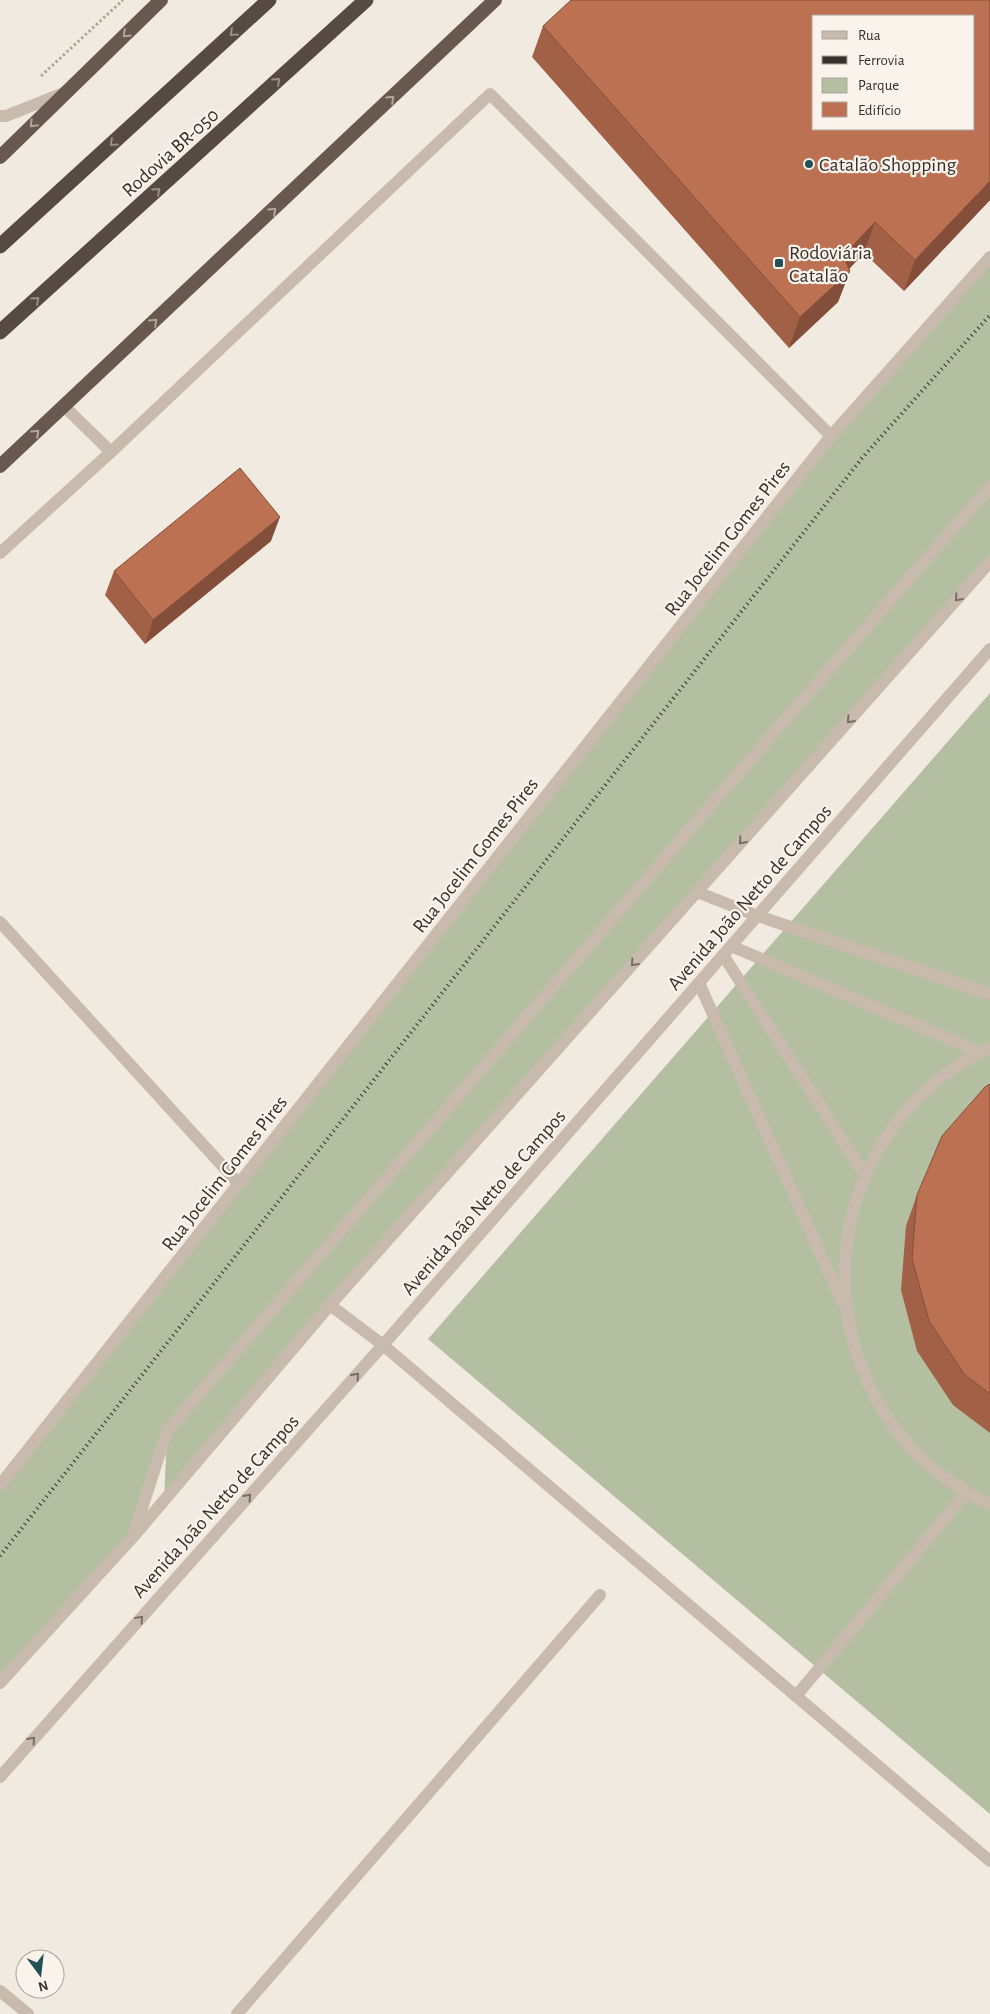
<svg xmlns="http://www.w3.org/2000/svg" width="990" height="2014" font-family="'Alegreya Sans',sans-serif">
<rect width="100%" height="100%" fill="#f1eae0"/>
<path fill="#b3bfa0" d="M990,261V563L164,1501L167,1434L133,1537L0,1685V1485L831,436Z
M990,693V1814L428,1339Z"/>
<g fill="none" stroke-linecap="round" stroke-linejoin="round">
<path stroke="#b4a596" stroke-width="3" stroke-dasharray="2.5 2.5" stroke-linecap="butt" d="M41,76L123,0"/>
<path stroke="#c8baac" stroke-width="12" d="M697,892L758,916L990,994
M731,946L980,1052
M723,955L865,1175
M699,983L842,1302
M990,1048C947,1067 911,1100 885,1139C820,1239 835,1374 921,1458C941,1477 965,1492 990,1504
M796,1696L967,1492
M0,1991L28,2014
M237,2014L600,1595"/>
<path stroke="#c8baac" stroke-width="12" d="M65,407L111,452
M0,553L111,452L490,94L831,436
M0,922L239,1184
M330,1305L383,1345L990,1861
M133,1536L167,1431L798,705L990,487"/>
<path stroke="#c8baac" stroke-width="12" d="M0,116H6L66,92
M0,1485L831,436L990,257
M0,1683L133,1537L330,1305L990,562
M0,1777L383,1345L990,649"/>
<path stroke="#685850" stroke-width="14" d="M0,157L161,0
M0,466L495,0"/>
<path stroke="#574a42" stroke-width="15" d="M0,246L269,0
M0,332L366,0"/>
<path stroke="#372f2a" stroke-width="4" stroke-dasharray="1 4" stroke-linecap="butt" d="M0,1556L862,458L990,315"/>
</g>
<path fill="#a26147" d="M543,26L990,200L904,291L864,253L849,269L850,271L838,302L789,348L532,57Z
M271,541L145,644L105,595L114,571Z
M990,1084V1433L953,1405L917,1351L901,1290L906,1226L917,1195Z"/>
<path fill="#844f3a" d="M990,181V200L904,291L915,260Z
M875,222L864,253L832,287L843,256Z
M850,271L838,302L789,348L800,317Z
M280,517L271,541L145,644L153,620Z"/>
<path fill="#bc7153" stroke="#844f3a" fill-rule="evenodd" d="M571,0H990V181L915,260L875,222L843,256L850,271L800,317L543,26ZM814,16H974V129H814Z
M240,468L280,517L153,620L114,571Z
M990,1084V1394L964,1374L929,1321L912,1259L917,1195L942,1136L985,1087Z"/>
<defs><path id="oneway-chevron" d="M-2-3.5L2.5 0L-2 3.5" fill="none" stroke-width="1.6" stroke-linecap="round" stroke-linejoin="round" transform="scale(1.25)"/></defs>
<g stroke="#988e86">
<use href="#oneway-chevron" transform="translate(233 33) rotate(138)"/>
<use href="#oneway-chevron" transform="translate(277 81) rotate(-42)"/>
<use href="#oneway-chevron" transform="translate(113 143) rotate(138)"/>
<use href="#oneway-chevron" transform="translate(157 191) rotate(-42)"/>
<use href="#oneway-chevron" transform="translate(36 300) rotate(-42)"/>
</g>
<g stroke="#b0a69e">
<use href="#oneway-chevron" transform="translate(126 34) rotate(136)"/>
<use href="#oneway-chevron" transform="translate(391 99) rotate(-43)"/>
<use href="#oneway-chevron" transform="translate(33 124) rotate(135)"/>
<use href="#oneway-chevron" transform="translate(273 211) rotate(-43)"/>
<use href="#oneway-chevron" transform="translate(154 322) rotate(-43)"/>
<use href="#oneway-chevron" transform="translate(36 433) rotate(-43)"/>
</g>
<g stroke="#786e64">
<use href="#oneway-chevron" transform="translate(958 598) rotate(132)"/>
<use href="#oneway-chevron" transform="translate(850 720) rotate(132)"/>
<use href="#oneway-chevron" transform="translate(742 841) rotate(132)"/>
<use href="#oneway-chevron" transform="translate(634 963) rotate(132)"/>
<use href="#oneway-chevron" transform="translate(356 1376) rotate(-48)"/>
<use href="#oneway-chevron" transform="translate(248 1497) rotate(-48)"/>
<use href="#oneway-chevron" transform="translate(140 1619) rotate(-48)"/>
<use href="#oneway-chevron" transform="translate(32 1740) rotate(-48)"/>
</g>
<g fill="#235056" stroke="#f9f3ec" stroke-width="2">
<circle cx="809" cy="164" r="5"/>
<rect x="774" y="258" width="10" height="10" rx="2.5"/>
</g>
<g text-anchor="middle" stroke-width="4.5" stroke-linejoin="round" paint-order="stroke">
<g font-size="20" fill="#372f2a" stroke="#f9f3ec">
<text transform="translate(170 152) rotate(-42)" y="7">Rodovia BR-050</text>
<text transform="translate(727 538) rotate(-52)" y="7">Rua Jocelim Gomes Pires</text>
<text transform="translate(475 855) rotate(-52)" y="7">Rua Jocelim Gomes Pires</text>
<text transform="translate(749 897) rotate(-49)" y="7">Avenida João Netto de Campos</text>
<text transform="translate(224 1173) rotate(-52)" y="7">Rua Jocelim Gomes Pires</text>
<text transform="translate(483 1202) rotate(-49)" y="7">Avenida João Netto de Campos</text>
<text transform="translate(215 1506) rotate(-48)" y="7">Avenida João Netto de Campos</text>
</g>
<g font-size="20" fill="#372f2a" stroke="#f9f3ec" text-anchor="start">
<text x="819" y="171">Catalão Shopping</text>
<text x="789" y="259">Rodoviária<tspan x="789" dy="23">Catalão</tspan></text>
</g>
</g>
<rect x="812" y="15" width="162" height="115" fill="#f9f3ec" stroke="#aba59e"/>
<rect x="822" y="31" width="25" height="8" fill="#c8baac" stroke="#aba59e"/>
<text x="858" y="40" font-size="15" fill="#372f2a">Rua</text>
<rect x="822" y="56" width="25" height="8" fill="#372f2a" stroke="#aba59e"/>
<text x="858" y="65" font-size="15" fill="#372f2a">Ferrovia</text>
<rect x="822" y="78" width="25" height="15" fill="#b3bfa0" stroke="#aba59e"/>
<text x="858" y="90" font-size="15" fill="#372f2a">Parque</text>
<rect x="822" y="102" width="25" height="15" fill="#bc7153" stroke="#aba59e"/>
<text x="858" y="115" font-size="15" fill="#372f2a">Edifício</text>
<g transform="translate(40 1974) rotate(165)"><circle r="24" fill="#f9f3ec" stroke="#aba59e"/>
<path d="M0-4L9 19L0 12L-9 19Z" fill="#235056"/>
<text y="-8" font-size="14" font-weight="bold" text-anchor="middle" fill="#372f2a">N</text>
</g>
</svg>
